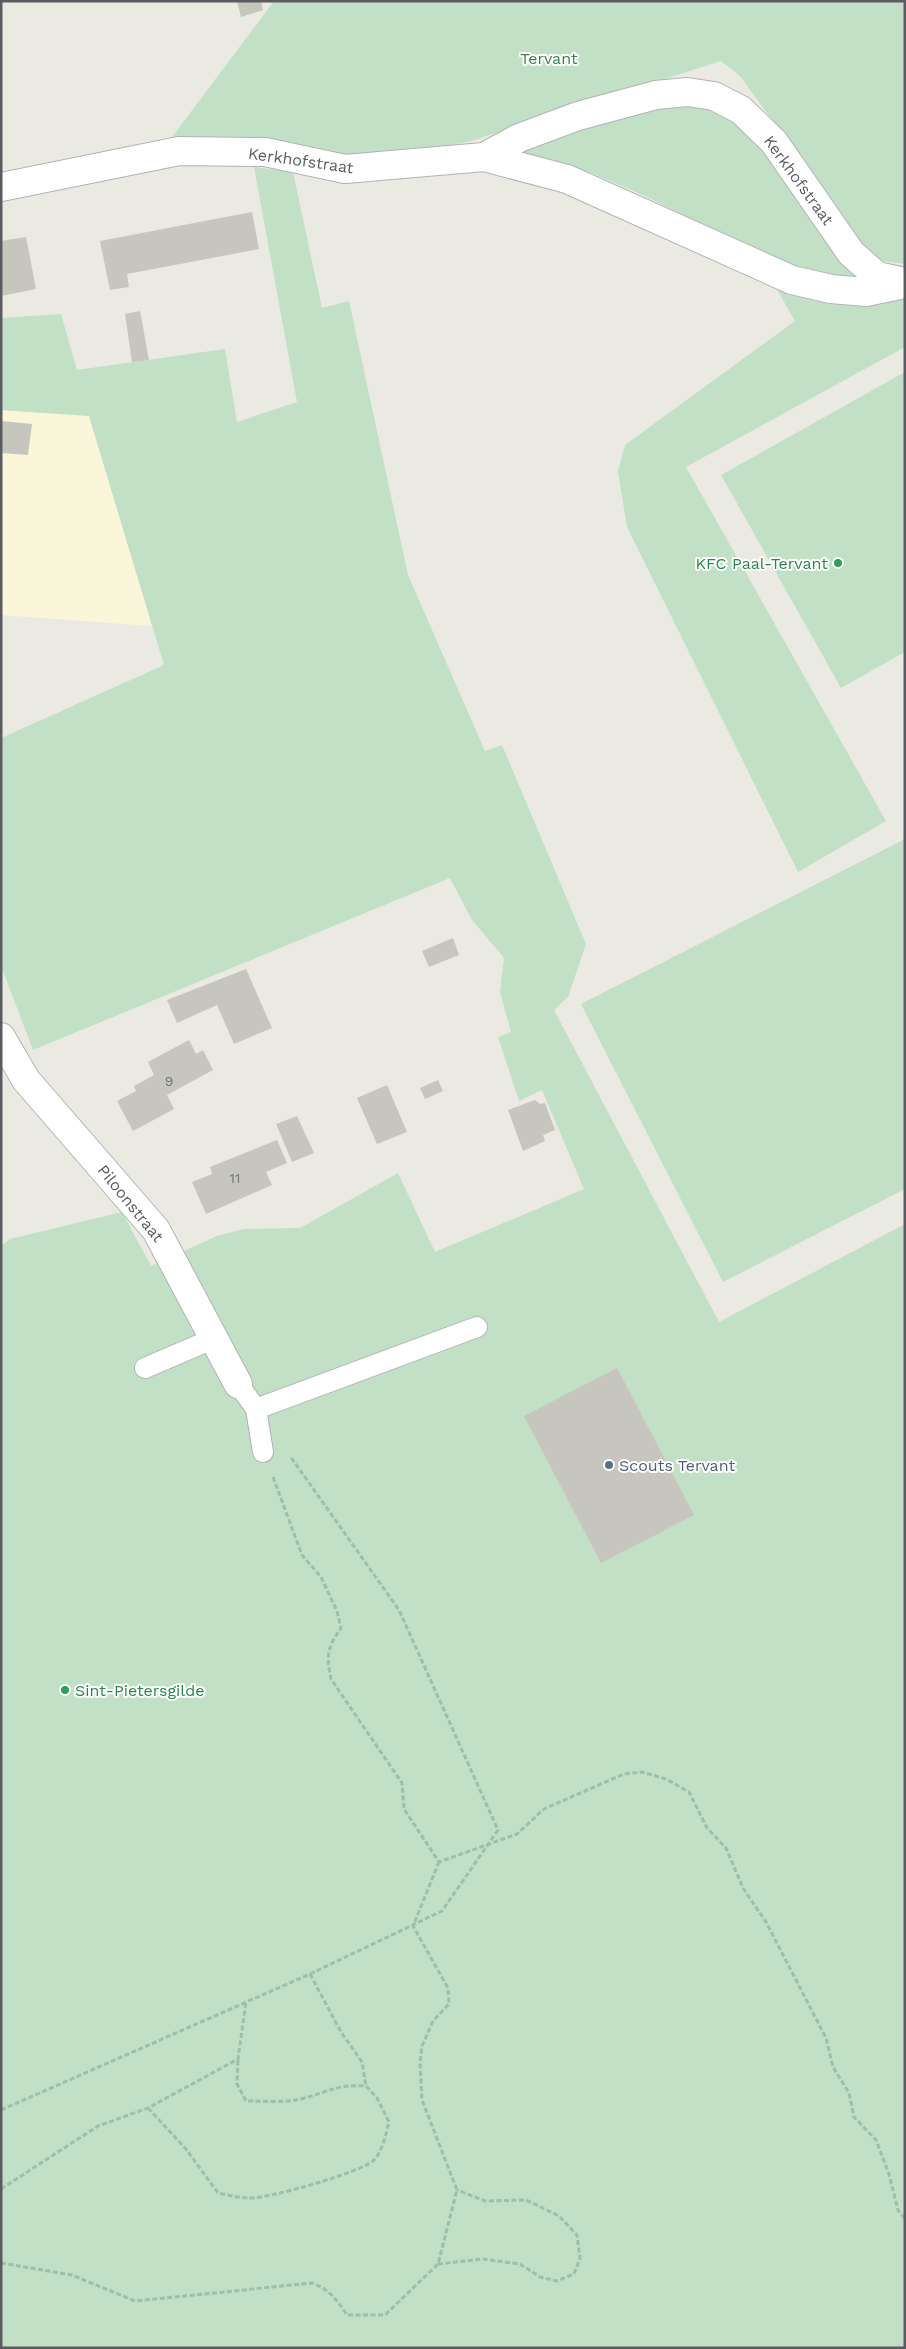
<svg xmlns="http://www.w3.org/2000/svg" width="906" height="2349" font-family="'Work Sans',sans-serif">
<rect width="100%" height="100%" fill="#ebeae2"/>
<path fill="#f9f6d9" d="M1,410L89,416L152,626L1,615Z"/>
<path fill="#c1e0c6" d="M274,1H905V264L877,260L854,238L813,176L740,76L721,61L471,141L431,150L350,156L309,150L169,141Z
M667,94L740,118L858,276L853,281L784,265L647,197L592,173L509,147Z
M254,167L293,172L322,308L349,301L408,575L485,751L502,745L586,944L568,997L554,1010L719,1322L905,1224V2348H1V1246L10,1239L122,1212L151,1266L217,1236L244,1229L300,1228L398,1173L435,1252L584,1189L542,1090L519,1101L498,1037L511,1032L500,992L504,958L472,920L450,878L33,1050L1,966V738L164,665L89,416L1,410V318L61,314L77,370L225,349L237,422L297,402Z
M776,288C818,299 861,309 905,299V347L686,467L886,821L798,872L627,527L618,471L625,445L795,321Z
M905,372V652L841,688L721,475Z
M905,839V1189L723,1282L581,1004Z"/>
<path fill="#c6c5be" d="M237,1H261L263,10L241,17Z
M252,212L259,249L127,274L129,287L110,290L100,241Z
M26,237L36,289L1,296V241Z
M140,311L149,360L132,362L125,314Z
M1,421L32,424L28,455L1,453Z
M453,938L459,955L429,967L422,951Z
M246,969L272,1028L234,1044L217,1005L177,1023L167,1000Z
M189,1040L196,1054L203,1050L213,1070L167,1095L174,1109L133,1131L117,1101L136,1091L134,1086L154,1075L148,1062Z
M438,1080L443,1091L425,1099L420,1088Z
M387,1085L407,1132L377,1144L357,1098Z
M535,1100L540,1104L545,1103L555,1130L543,1135L545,1141L523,1151L508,1110Z
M297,1116L314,1153L292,1162L276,1124Z
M277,1140L287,1163L266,1172L272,1185L206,1214L192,1182L212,1174L210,1167Z
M617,1368L694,1515L601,1563L524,1416Z"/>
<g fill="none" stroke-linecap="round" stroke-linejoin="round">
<defs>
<path id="service" d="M145,1368L215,1338
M238,1384L256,1409L263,1452
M256,1409L477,1327"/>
<path id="minor" d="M484,157L519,138L578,116L656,95L687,92L714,96L741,110L774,142L851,253L877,276L905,282
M1,187L179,151L265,152L345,169L484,157L567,179L792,280L831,289L866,292L905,284
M1,1037L26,1080L156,1230L238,1384"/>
</defs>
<use href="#service" stroke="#b2b3b8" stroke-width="22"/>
<use href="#minor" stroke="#b2b3b8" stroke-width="30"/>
<path stroke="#9bc0ac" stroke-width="3" stroke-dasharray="5 2.5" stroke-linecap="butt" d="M273,1477L302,1555L321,1577L337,1611L341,1628C327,1648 326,1655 331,1679L402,1783L404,1809L439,1862L517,1834L544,1809L624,1774L642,1772L666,1779L689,1792L707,1828L726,1848L743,1888L766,1922L826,2038L833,2067L849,2093L854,2117L876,2140L889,2174L898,2210L905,2219
M310,1974L341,2032L362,2062L366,2086
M148,2108L186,2149L218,2193C228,2195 239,2198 249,2198C268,2199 358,2173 373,2161C382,2153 386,2134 389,2122L377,2098L366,2086C337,2084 328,2092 301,2099C283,2103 264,2101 246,2101L237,2084L238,2059
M1,2110L310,1974L442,1911L498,1830L399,1610L290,1456
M1,2189L98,2126L148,2108L238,2059L246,2002
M1,2263L72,2275L135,2301L312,2283C329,2289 337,2300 347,2315H385L438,2264L457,2190L422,2100L420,2064L422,2046L433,2021L449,2004L448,1988L413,1926L439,1862
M438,2264L483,2259L520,2264L540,2277L557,2281L574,2274L580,2258L577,2235L559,2216L526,2200L485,2201L457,2190"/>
<use href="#service" stroke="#fff" stroke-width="20"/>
<use href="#minor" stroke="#fff" stroke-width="28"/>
</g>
<g fill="#2e9e5b" stroke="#fff" stroke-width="2">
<circle cx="838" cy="563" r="5"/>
<circle cx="65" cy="1690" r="5"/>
</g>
<circle fill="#5c6f8a" stroke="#fff" stroke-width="2" cx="609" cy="1465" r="5"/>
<g text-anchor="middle" stroke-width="4" stroke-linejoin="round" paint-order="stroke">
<g font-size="14" fill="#757678">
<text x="169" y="1086">9</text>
<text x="235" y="1183">11</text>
</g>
<g font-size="16" fill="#3e7c4b" stroke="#fff">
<text x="549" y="64">Tervant</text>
</g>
<g font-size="16" fill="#5a5c61" stroke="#fff">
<text transform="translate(301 160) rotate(8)" y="6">Kerkhofstraat</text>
<text transform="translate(799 180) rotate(54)" y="6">Kerkhofstraat</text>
<text transform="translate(131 1203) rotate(51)" y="6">Piloonstraat</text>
</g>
<g font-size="16" fill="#27864d" stroke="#fff" text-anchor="end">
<text x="828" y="569">KFC Paal-Tervant</text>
<text x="75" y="1696" text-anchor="start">Sint-Pietersgilde</text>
</g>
<g font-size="16" fill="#4e5e75" stroke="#fff" text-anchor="start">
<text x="619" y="1471">Scouts Tervant</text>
</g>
</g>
<rect width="906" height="2349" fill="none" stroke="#5a5c61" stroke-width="5"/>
</svg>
